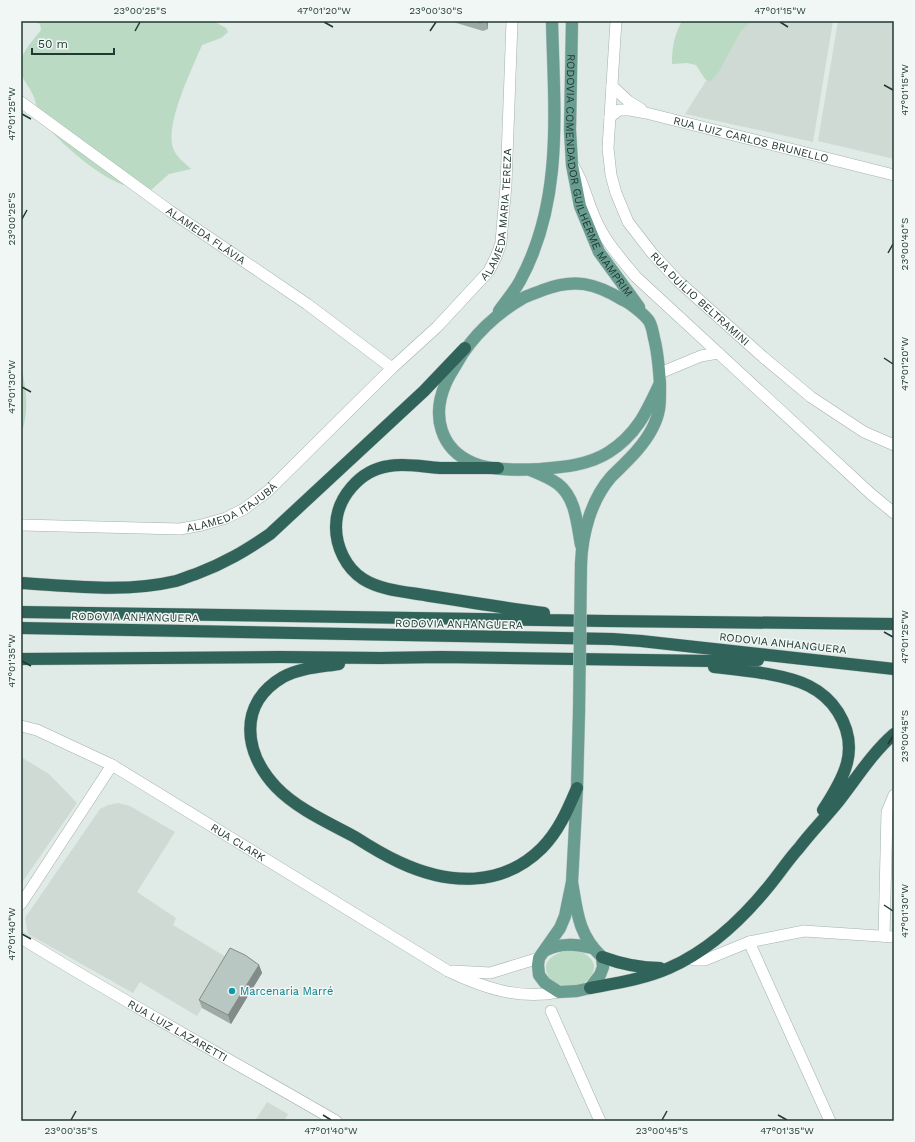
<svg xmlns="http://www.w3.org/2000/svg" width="915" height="1142" font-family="'Work Sans',sans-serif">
<rect width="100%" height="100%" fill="#e0eae6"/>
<path fill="#cfdad5" d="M744,21H833L813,142L685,114Z
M838,21H894V159L818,141Z
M21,757L49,774L77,803L21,884Z
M118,803L130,806L175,832L137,892L176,918L173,925L231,960L197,1016L140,982L133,993L28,934L25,918L100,809L108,805Z
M267,1102L288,1114L284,1121H255Z"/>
<path fill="#badac3" d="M33,21H213L226,28L228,32L221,38L202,45C192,69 165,123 173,148C176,157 185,163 191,169L169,174L151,190C142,189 130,188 121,184C97,175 51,137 39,114C36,107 36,100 32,93C26,81 20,79 21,63C22,50 34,40 41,30L40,24Z
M682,21H752L741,31L718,73L710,82L705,79L696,65L687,63L672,64C672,48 674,35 682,21Z
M21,367C27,390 29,413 21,434Z
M565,951C570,951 575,951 580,952C585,953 588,956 591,959C599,969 590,978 582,985C572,985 563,987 554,983C550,981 549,979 548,975C541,962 553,954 565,951Z"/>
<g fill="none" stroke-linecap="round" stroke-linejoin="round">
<defs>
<g id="minor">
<path id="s1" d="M616,21L608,148L611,175L616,193L628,222L652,253L678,281L763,357L811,397L864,432L894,445"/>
<path d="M612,86L628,101L641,109"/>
<path id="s2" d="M21,102L170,211L307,304L392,368"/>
<path id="s3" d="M610,117L619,110H630L646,113L894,175"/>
<path d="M574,167C584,183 587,201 595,218C604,240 621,259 636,277L871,494L894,513"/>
<path d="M660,373L701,356L718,353"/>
<path id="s4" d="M21,525L180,529L202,525L226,518L244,509L268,491L392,368L437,327L489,271L496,257L501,243L502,230L506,185L512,21"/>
<path id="s5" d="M21,726L37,730L112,765L448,971C484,988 519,1000 559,992"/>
<path d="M21,904L112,765"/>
<path d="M884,936L887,812L894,795"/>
<path id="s6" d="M21,938C124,1002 231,1060 336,1121"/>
<path d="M749,942L830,1121"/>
<path d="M690,957L694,960H705L749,942L804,931L894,937"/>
<path d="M454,971L490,973L539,958"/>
<path d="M551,1011L600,1121"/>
</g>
<g id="major">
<path id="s7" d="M572,21L570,130L572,165L580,206L599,252L639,307"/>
<path d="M499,311C506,301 514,292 520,281C564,200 554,110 552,21"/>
<path d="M530,470C540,474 550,478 558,484C576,498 577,524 581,545"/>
<path d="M581,564C582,534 591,500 611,477C626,462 642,448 652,429C661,412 660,402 660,384C659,368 658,353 654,338C653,333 652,326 649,321C644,314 631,304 623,300C595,283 574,278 543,290C536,293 529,295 523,298C497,313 472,336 457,363C453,370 448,377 445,385C432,416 440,449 473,463C491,471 520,470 540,469C564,467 589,465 609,452C636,435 646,413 659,385"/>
<path d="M572,882C577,911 578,935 602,957L603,967L600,975L590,988L577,991L559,992L545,983L539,975L538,965L539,958L560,928L565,916L572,882L577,788L579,712"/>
<path d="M546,950C561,943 575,944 592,948"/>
</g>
<path id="highway" d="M498,468C479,468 459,468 440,468C423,467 406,463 389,466C360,470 336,498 336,527C336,547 346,568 363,579C382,591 408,592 430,596C468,602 506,608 544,613
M21,583C72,586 125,593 176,581C183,579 189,576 196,574C225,563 245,551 270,534L424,391L465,348
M21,612L607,621L894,624
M21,628L612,639L641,641L894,669
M21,659L280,657L380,658L441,657L712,661L758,660
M339,664C320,667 300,668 283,677C237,704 244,753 276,787C297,809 329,823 355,837C369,846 384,855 399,862C448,885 502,888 542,848C559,831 568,809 577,788
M714,667C741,670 786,674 809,686C821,692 831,701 838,712C861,749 844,778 823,810
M602,957C621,964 639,968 660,968
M590,988C617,983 644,979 669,968C708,951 743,918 769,886C779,874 788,860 799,848C811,832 826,817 838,802C856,779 872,753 894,734"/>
</defs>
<use href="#minor" stroke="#a3b1ad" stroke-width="12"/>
<use href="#major" stroke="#bdc4c2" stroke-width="13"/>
<use href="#highway" stroke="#bdc4c2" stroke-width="13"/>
<use href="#minor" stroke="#fff" stroke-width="11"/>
<use href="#major" stroke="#689d90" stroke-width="12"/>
<use href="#highway" stroke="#306359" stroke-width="12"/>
<defs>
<path id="major-bridge" d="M579,712L581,564"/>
</defs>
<use href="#major-bridge" stroke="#bdc4c2" stroke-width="13" stroke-linecap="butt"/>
<use href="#major-bridge" stroke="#689d90" stroke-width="12"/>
</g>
<path fill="#9faba7" d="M450,21H487L488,29L483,31Z
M259,965L262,973L231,1024L202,1008L199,1000Z"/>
<path fill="#828b88" d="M486,21H487L488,23V29Z
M259,965L262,973L231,1024L228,1015Z"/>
<path fill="#b9c7c2" stroke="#828b88" d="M475,21H484L480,23Z
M230,948L245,955L259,965L228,1015L199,1000Z"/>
<path fill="none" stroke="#223933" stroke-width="1.5" d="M324,22L333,27M780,22L788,27M135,31L140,22M430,31L436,22M884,85L893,90M22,114L31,119M22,219L27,210M888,253L893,244M884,358L893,364M22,387L31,392M884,632L893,637M22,661L31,666M888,744L893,736M884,905L893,911M22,934L31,939M323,1115L331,1120M778,1115L787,1120M71,1120L76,1111M662,1120L667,1111"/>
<circle fill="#0f9aa8" stroke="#f0f7f4" stroke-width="1.5" cx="232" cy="991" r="4"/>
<g text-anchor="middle" stroke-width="3" stroke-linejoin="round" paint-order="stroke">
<g font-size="11" fill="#223933" stroke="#f0f7f4">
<text dy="4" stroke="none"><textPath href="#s3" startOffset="147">RUA LUIZ CARLOS BRUNELLO</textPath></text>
<text dy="4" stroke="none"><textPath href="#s7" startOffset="161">RODOVIA COMENDADOR GUILHERME MAMPRIM</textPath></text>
<text dy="4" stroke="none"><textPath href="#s4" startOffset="626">ALAMEDA MARIA TEREZA</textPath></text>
<text dy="4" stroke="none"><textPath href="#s2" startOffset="228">ALAMEDA FLÁVIA</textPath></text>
<text dy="4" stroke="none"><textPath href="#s1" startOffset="310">RUA DUÍLIO BELTRAMINI</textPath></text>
<text dy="4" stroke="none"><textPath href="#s4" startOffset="216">ALAMEDA ITAJUBÁ</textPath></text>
<text transform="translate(135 617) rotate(1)" y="4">RODOVIA ANHANGUERA</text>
<text transform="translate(459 624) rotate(1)" y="4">RODOVIA ANHANGUERA</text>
<text transform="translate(783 643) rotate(6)" y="4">RODOVIA ANHANGUERA</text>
<text dy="4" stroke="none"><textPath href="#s5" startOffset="247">RUA CLARK</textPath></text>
<text dy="4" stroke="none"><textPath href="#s6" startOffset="182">RUA LUIZ LAZARETTI</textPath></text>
</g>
<g font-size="11" fill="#0d838f" stroke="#f0f7f4" text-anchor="start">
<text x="240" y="995">Marcenaria Marré</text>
</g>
</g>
<rect width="915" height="1142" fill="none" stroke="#f0f7f4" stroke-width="44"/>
<path d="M32 48v6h82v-6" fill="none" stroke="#223933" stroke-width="2"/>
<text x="38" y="48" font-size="12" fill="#223933" stroke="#f0f7f4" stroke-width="3" paint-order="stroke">50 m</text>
<rect x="22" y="22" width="871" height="1098" fill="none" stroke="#223933" stroke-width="1.5"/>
<g font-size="10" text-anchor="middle" fill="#223933">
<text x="140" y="14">23°00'25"S</text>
<text x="324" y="14">47°01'20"W</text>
<text x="436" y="14">23°00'30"S</text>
<text x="780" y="14">47°01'15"W</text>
<text transform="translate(904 90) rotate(-90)" y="4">47°01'15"W</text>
<text transform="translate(11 114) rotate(-90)" y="4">47°01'25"W</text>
<text transform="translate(11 219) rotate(-90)" y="4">23°00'25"S</text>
<text transform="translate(904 244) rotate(-90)" y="4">23°00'40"S</text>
<text transform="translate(904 364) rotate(-90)" y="4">47°01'20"W</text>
<text transform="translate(11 387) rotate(-90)" y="4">47°01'30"W</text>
<text transform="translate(904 637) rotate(-90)" y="4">47°01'25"W</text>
<text transform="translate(11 661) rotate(-90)" y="4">47°01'35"W</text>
<text transform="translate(904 736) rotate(-90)" y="4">23°00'45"S</text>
<text transform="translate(904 911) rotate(-90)" y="4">47°01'30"W</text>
<text transform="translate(11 934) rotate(-90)" y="4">47°01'40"W</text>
<text x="71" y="1134">23°00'35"S</text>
<text x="331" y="1134">47°01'40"W</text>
<text x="662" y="1134">23°00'45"S</text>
<text x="787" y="1134">47°01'35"W</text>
</g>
</svg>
